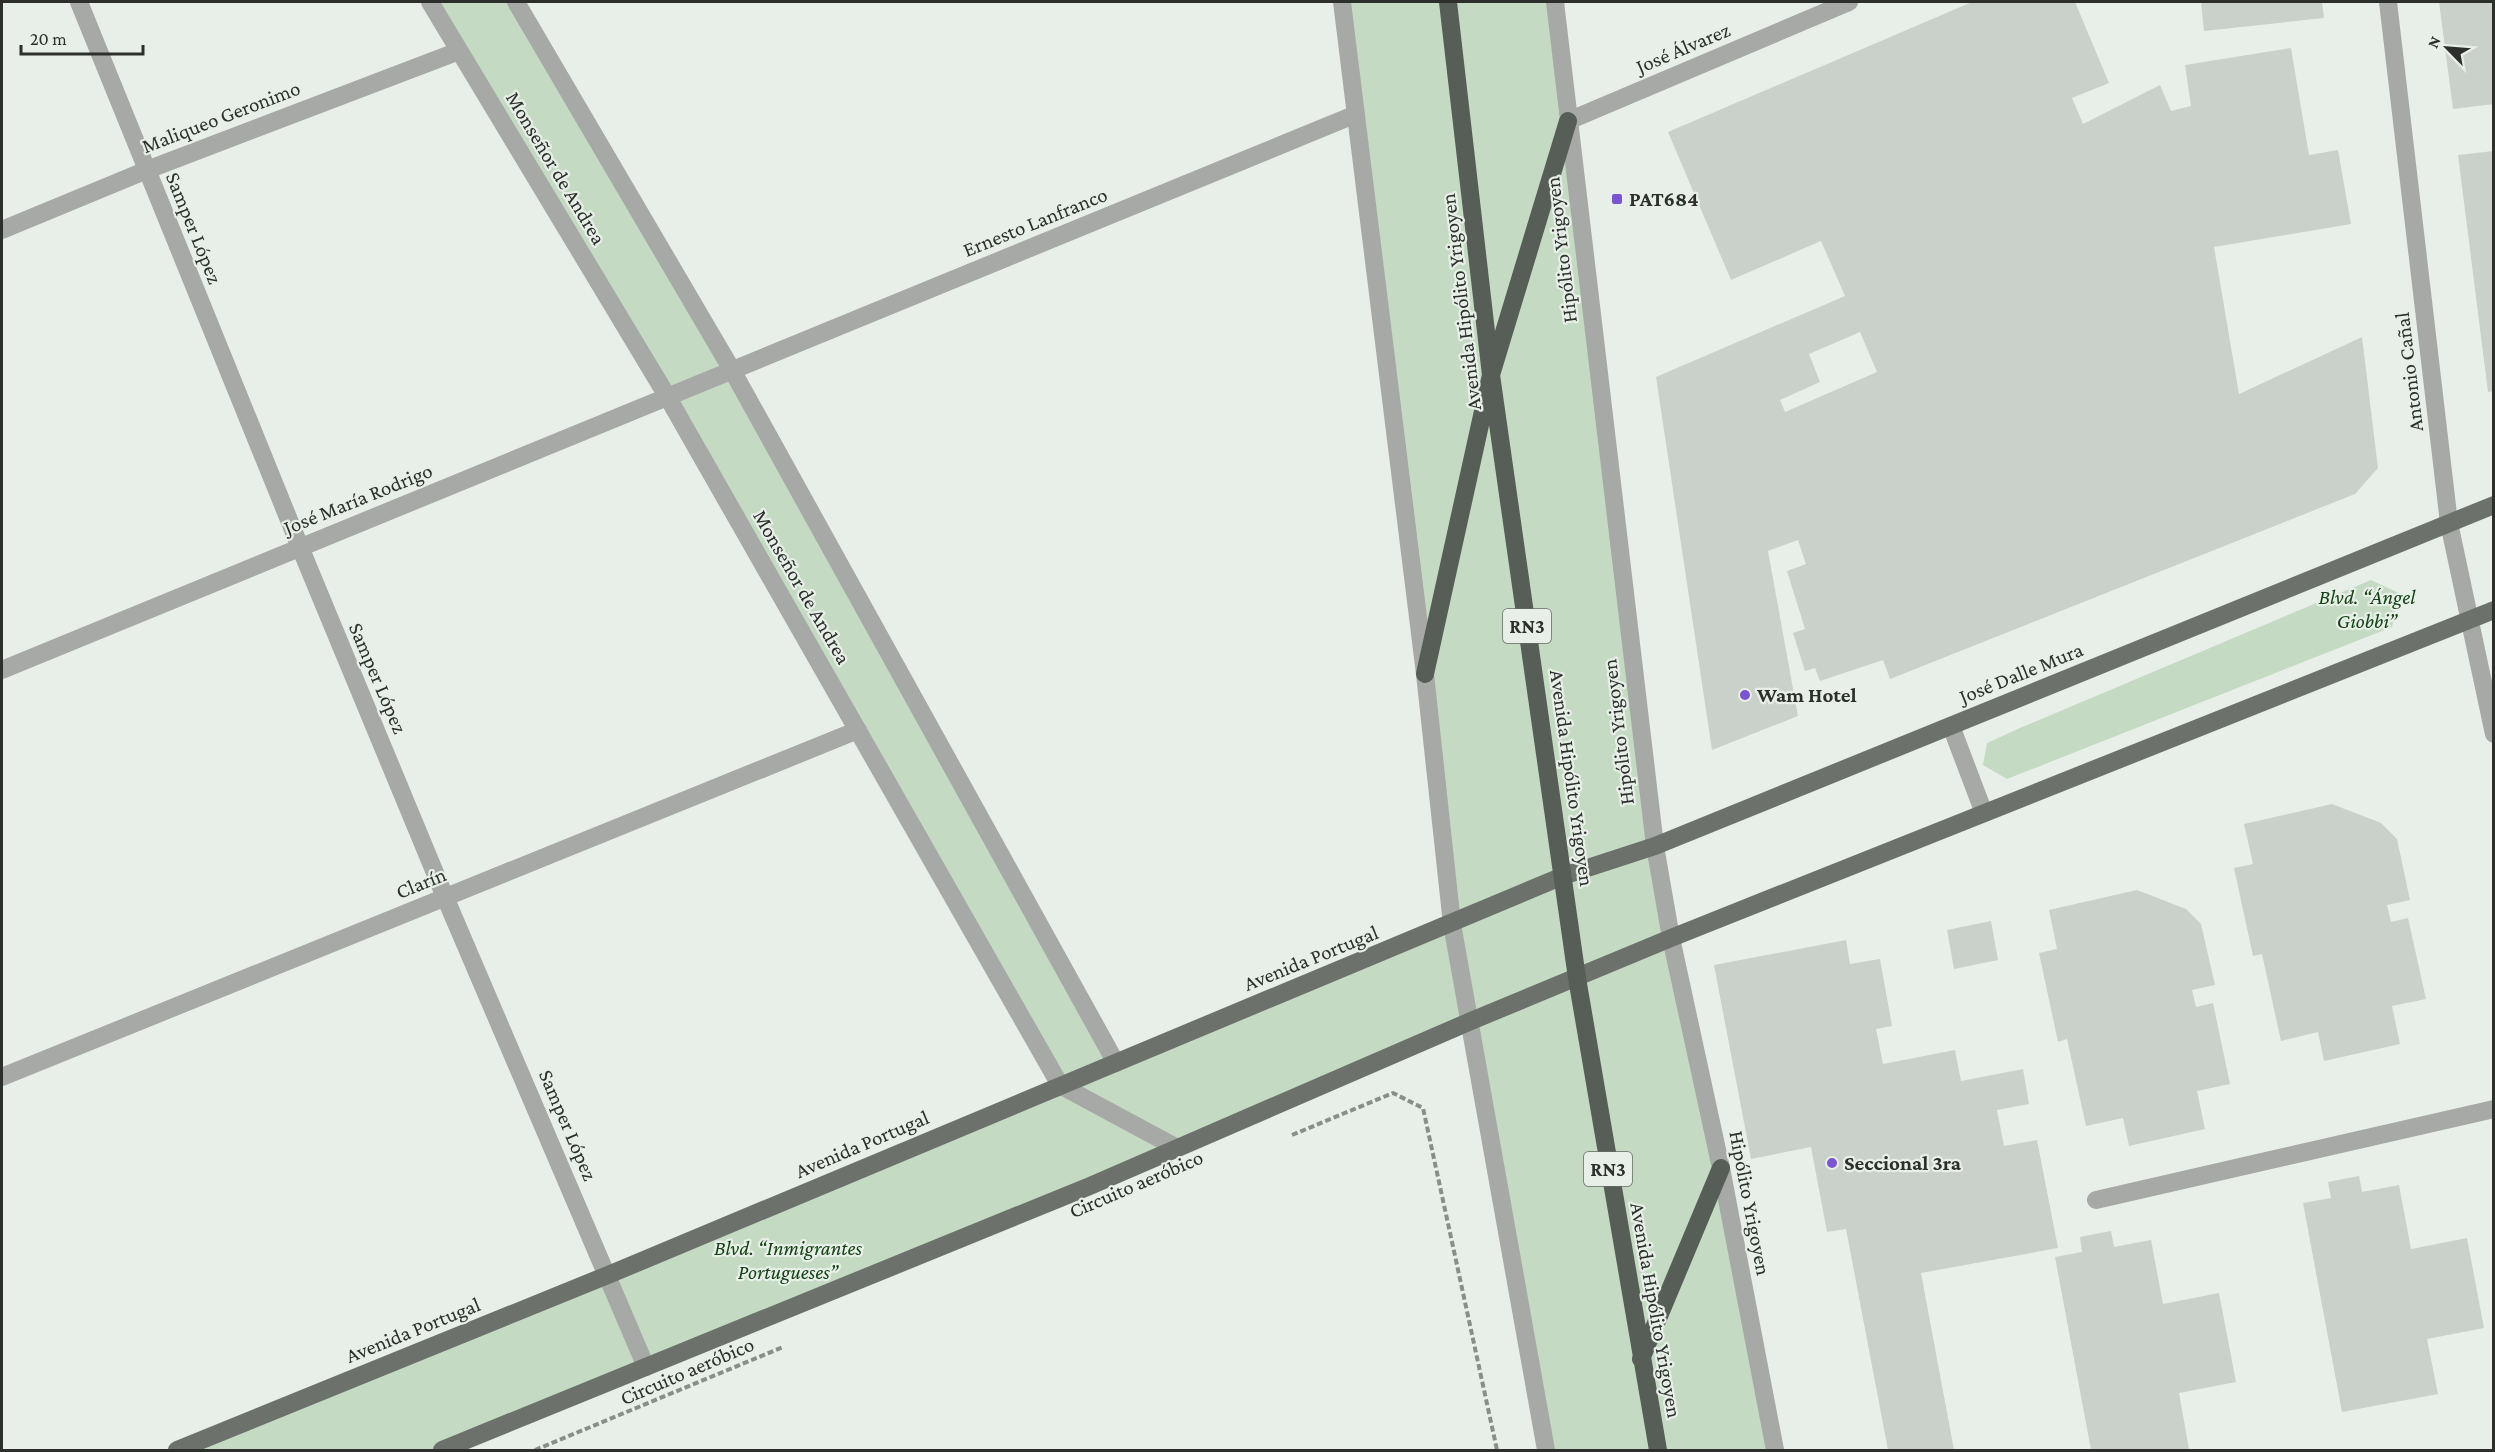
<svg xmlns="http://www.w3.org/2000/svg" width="2495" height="1452" font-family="'Crimson Pro',serif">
<rect width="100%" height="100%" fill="#e8efe8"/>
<path fill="#c4dac3" d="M431,2H516L1116,1063L1452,924L1342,2H1555L1655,847L1775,1450H1546L1471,1022L442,1450H177L1060,1085Z
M2371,580L2399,593L2392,627L2007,779L1983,765L1987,743L2020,728Z"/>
<path fill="#cad1ca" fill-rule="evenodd" d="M1972,2H2075L2109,83L2072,98L2083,124L2160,85L2171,111L2191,106L2185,65L2291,48L2309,155L2338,150L2351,224L2214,247L2239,394L2362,337L2378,468L2355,494L1890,679L1883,660L1820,681L1815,668L1805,671L1793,633L1805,629L1787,571L1806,564L1798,540L1768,551L1798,716L1712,750L1656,377L1845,296L1821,241L1731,280L1668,132ZM1860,332L1877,372L1785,412L1780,400L1820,382L1809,354Z
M2201,2H2322L2324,18L2204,31Z
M2439,2H2494V104L2453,109Z
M2494,151V391L2488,392L2458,155Z
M2332,804L2381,823L2397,839L2410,900L2387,905L2391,922L2408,918L2426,999L2392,1006L2400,1044L2324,1061L2318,1032L2281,1041L2262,954L2253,956L2234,868L2253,864L2244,824Z
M2137,890L2186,909L2201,924L2215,985L2192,990L2196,1007L2213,1003L2230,1084L2197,1091L2205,1129L2129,1146L2123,1118L2086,1126L2067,1039L2058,1042L2039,953L2057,949L2049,910Z
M1991,921L1998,960L1954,969L1947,930Z
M1846,940L1850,964L1880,959L1892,1026L1876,1029L1883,1064L1955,1050L1961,1081L2023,1069L2029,1104L1997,1110L2004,1146L2037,1140L2058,1248L1921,1273L1954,1450H1888L1846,1229L1827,1232L1811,1147L1751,1159L1714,965Z
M2359,1176L2362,1192L2399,1185L2411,1249L2467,1238L2484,1328L2427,1339L2438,1394L2342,1412L2303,1203L2331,1198L2328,1182Z
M2111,1231L2114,1247L2151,1240L2163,1304L2219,1293L2236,1382L2179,1393L2189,1449L2091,1450L2055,1257L2082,1252L2080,1237Z"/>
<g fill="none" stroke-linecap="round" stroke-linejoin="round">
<path stroke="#898e89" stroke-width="4" stroke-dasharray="6 3" stroke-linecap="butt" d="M1292,1135L1393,1093L1423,1108L1497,1450
M535,1450L783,1347"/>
<path stroke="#a6a9a6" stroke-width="18" d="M79,2L300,547L445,897L646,1367
M430,2L667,396L1060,1085L1177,1148
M516,2L732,370L1116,1063
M1342,2L1425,674L1452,924L1546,1450
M1555,2L1655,846L1671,938L1721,1168L1775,1450
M2388,2L2449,523L2494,734
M1568,121L1849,2
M2,230L147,170L459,51
M2,670L1354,115
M1951,726L1984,813
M2,1077L858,730
M2096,1200L2494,1109"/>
<path stroke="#6c716c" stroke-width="18" d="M177,1450L608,1275L1563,876L1655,846L2494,505
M442,1450L1090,1186L1471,1021L1671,938L2494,610"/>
<path stroke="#575d57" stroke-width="18" d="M1448,2L1491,375L1577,978L1658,1450
M1425,674L1491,375L1568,121
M1641,1359L1721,1168"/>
</g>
<g fill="#7b55cf" stroke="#e8efe8" stroke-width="2">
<rect x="1611" y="193" width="12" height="12" rx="3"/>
<circle cx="1745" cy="695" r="6"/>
<circle cx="1832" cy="1163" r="6"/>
</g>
<g text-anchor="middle" stroke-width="4.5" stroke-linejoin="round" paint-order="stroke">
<g fill="#e8efe8" stroke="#656965" stroke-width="1.5">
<rect x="1503" y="609" width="48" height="34" rx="4.5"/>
<rect x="1584" y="1152" width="48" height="34" rx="4.5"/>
</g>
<g font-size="20" font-weight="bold" fill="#2d2f2d">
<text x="1527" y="633">RN3</text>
<text x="1608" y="1176">RN3</text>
</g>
<g font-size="21" fill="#2d2f2d" stroke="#e8efe8">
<text transform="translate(1683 48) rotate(-23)" y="7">José Álvarez</text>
<text transform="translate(221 117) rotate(-21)" y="7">Maliqueo Geronimo</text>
<text transform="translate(556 168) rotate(59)" y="7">Monseñor de Andrea</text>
<text transform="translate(1035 222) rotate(-22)" y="7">Ernesto Lanfranco</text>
<text transform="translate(194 228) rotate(68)" y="7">Samper López</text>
<text transform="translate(1561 250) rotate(-97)" y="7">Hipólito Yrigoyen</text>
<text transform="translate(1461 302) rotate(-97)" y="7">Avenida Hipólito Yrigoyen</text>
<text transform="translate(2409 372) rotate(-97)" y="7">Antonio Cañal</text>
<text transform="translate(358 499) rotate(-22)" y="7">José María Rodrigo</text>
<text transform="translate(802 587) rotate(60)" y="7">Monseñor de Andrea</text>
<text transform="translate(2021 673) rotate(-22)" y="7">José Dalle Mura</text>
<text transform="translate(378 678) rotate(67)" y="7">Samper López</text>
<text transform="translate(1618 732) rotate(-97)" y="7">Hipólito Yrigoyen</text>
<text transform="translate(1572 778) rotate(82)" y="7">Avenida Hipólito Yrigoyen</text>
<text transform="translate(421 883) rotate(-22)" y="7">Clarín</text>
<text transform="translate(1311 958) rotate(-22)" y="7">Avenida Portugal</text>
<text transform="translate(568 1125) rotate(67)" y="7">Samper López</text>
<text transform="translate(862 1144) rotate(-23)" y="7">Avenida Portugal</text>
<text transform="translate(1136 1184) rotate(-23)" y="7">Circuito aeróbico</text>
<text transform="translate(1750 1203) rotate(79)" y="7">Hipólito Yrigoyen</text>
<text transform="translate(1656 1310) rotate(80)" y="7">Avenida Hipólito Yrigoyen</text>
<text transform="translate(413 1330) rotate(-22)" y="7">Avenida Portugal</text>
<text transform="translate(687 1371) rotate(-23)" y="7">Circuito aeróbico</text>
</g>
<g font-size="21" font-weight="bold" fill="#2d2f2d" stroke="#e8efe8" text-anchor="start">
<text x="1629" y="206">PAT684</text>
<text x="1757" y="702">Wam Hotel</text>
<text x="1844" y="1170">Seccional 3ra</text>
</g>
<g font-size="21" font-style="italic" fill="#134315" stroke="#e8efe8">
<text x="2367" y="604">Blvd. “Ángel<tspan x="2367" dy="24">Giobbi”</tspan></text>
<text x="788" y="1255">Blvd. “Inmigrantes<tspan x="788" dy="24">Portugueses”</tspan></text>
</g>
</g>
<rect width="2495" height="1452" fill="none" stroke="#2d2f2d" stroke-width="6"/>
<g transform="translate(2447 48) rotate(295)" stroke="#e8efe8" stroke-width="4.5" paint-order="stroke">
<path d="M0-4.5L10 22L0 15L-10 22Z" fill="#2d2f2d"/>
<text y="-9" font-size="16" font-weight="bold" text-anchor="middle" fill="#2d2f2d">N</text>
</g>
<path d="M21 45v9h122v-9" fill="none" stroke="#2d2f2d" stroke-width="3"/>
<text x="30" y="45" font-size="18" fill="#2d2f2d" stroke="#e8efe8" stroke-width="4.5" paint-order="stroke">20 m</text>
</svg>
